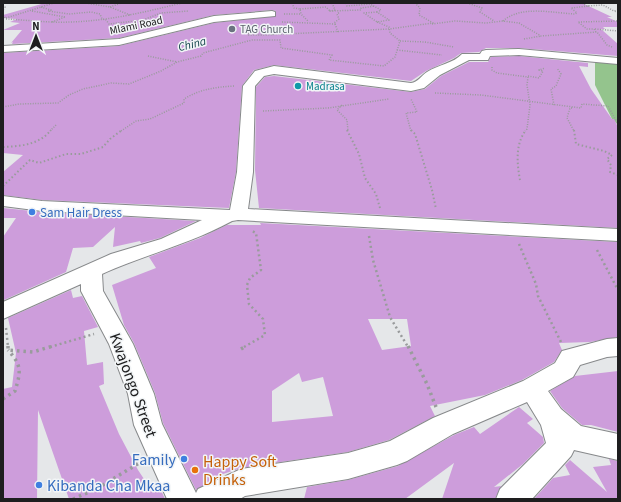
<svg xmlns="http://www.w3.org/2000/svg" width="621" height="502" font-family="'Source Sans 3',sans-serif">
<rect width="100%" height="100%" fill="#e5e7e9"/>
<path fill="#94c48d" d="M595,59L618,62V125L612,119L595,85Z"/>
<path fill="#cd9ddb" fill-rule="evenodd" d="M45,3H582L612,17H607L618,22V27H603L605,29H601L618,44V56L519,48H486L479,52L461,53L454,58L426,71L411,81L274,65L254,70L242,86L236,172L229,208L42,200L3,195V172L23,155L3,153V53L119,46L214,23L276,16V11L272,10L214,15L119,38L12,44L13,42L11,43L22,30H3L20,23L10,22L17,19L3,18V15Z
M519,56L588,63V67L579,66L591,89L612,119H614L618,127V228L259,208L255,170L256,87L265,77L274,76L411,92L425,89L441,76L469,62H488L491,57Z
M3,208L42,212L196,221L160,238L141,243L140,241L113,247L115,227L93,247L73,248L66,272L4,300L3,237L16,218H3Z
M260,223L618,242V337L590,342L559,343L562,350L554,362L522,380L485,395L430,406L435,416L389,440L348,452L241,468L223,474L196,490L163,423L155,393L134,343L124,325L112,285L156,268L149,257L200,238L227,225H261ZM368,319H407L411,346L382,350ZM299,373L302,382L323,377L333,416L272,422V391Z
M71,290L73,298L82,296L98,327L84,331L87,365L103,362L104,384L99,386L119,434L138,470L152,491L159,486L165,499H69L38,410L37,499H3V389L12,387L16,353L8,318Z
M618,371V432L591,425H582L562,408L550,391L575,376Z
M519,407L533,419L527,423L543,437L544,443L523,464L494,487L501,486L495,499H442L454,463L405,499H304L307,487L348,480L398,466L454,435L474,427L480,434Z
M609,459L618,461V499H534L553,478L570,475L565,465L570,460L607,492L593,467L611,465Z"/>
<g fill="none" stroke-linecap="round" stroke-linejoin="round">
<defs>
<path id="street" d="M272,11L275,12V16L214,22L119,45L3,52V46L119,39L214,16Z
M519,49L618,58V64L519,55L490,56L488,60H469L440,75L424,88L411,91L274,74L264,76L255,86L253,172L248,209L618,229V241L238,220L232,221C190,244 144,255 102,274L103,291L133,344L154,394L162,424L196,493L198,489L241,469L348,453L390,441L433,418L523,381L555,363L562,351L607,339L618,338V356L607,357L580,365L573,377L548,391L561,409L581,426L618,434V460L574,450L571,456L532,499H496L500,489L546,443L541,425L527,402L453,434L407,461L397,465L348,479L245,496L240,499H167L134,425L128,394L109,344L81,291V284L3,319V302L111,254L161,239L202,220L42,211L3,206V196L42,201L230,210L237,172L243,86L255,71L274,66L411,83C418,82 421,76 427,72C438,65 454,63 462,54H480L482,51L486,50Z"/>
</defs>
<use href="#street" stroke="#87898b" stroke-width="2"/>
<path stroke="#999b9c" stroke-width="1.5" stroke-dasharray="1 1.5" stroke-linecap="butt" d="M86,3L110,7L130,15
M128,3H137
M292,3L294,8L300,9L301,14L308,21
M332,3L335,10L330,11L361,10V8L375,6
M346,3L347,6L370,4L381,10L377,12L389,20L377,22L389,27L390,33L400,41
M467,3L482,8L480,12L494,21
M582,3L587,6L603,5L614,11
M3,5L5,7L3,10
M41,7L51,10L48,11L69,14L91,12L100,14L102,19L106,20L109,24L143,20L161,13L189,11
M110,7L121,3
M300,9L326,7L330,11
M618,10L614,11L618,12
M32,11L65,17
M377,12L364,13L377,22
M284,14H301
M3,15L6,19C27,20 49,23 70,22C109,21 145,12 182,3
M6,18L54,3
M503,21C521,5 553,13 575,14L577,13L571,8L589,6H587
M52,22L65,17
M282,22L335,24L334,23L339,19L337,14L340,12
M335,24L338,32
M432,24L455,21L486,23L503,21L519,23L541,36L597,32L607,45L612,47
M250,28L248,35H265L389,29L433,23L419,15L420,8L415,3
M595,29L618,31
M596,32L594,29H587L578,22L618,21
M272,35L275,26
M524,39L541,36
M400,41L425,42L454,47
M397,50L442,55
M148,56L177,62
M492,67V70L497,73L528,77L527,85L530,105L527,129L525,131
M528,76L539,78L543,71L539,70L545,68
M435,93L481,95L581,108L582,104L608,106L618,124
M342,105L337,110L347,120L348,131
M554,105L551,89L556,86L561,74L557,68
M3,107L19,104L58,103L69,95L83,89L111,83L129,84L161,71L177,62L201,56L203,53L252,40H280L281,48L332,55L329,60L384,66L395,57L400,41
M572,108H570L567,118L574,131
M263,111L328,108L389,99
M50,131L56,125
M121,131L136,121L150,119L184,103V99C200,89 216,87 235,86
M411,131L406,113L417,112L411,99"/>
<path stroke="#999b9c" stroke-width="2" stroke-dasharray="1.5 2.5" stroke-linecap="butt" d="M347,130L359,154L365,178L376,194L380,208
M411,130L415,134L432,190L436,209
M574,130L576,144L604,151L612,155L607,159L611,165L610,172L618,175
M3,147C21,146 39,145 51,130
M520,180C517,164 515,144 526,130
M3,186L30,160L39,163L66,154H81L103,147L110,139L122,130"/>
<path stroke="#999b9c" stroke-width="2.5" stroke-dasharray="2 3" stroke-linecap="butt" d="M369,236L373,260L390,317L408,347
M519,244L536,284L538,296L561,342
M597,250L618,290
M6,328L8,347
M50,347L94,334
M244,347L265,335L263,319L249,304L247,285L250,278L261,270L256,233L252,231"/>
<path stroke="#999b9c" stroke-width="3.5" stroke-dasharray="2.5 4" stroke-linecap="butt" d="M8,346V350L33,352L53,346
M408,346L427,384L436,407
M241,349L246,346
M3,399L15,391C21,371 22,366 8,350
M73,499L96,489L141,462"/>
<use href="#street" fill="#fff" fill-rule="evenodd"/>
</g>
<circle fill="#6b7280" stroke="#f2f5f7" stroke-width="1.5" cx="232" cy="29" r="4"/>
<circle fill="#0f9aa8" stroke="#f2f5f7" stroke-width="1.5" cx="298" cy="86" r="4"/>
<g fill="#3f7fe0" stroke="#f2f5f7" stroke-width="1.5">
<circle cx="32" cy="212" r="4"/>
<circle cx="184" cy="459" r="4"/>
<circle cx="39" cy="485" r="4"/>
</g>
<circle fill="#e8710a" stroke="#f2f5f7" stroke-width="1.5" cx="195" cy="470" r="4"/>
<g text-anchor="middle" stroke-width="3" stroke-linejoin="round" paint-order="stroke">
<g font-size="11" fill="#1e1e1f" stroke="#f2f5f7">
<text transform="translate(136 25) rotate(-12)" y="4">Mlami Road</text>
</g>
<g font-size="11" fill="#5b616d" stroke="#f2f5f7" text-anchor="start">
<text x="240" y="33">TAG Church</text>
</g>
<g font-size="11" fill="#0d838f" stroke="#f2f5f7" text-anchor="start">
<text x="306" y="90">Madrasa</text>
</g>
<g font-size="12" font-style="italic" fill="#16474e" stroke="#f2f5f7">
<text transform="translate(192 44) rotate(-14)" y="4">China</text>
</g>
<g font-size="13" fill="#366cbe" stroke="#f2f5f7" text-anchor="start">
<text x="40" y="217">Sam Hair Dress</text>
</g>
<g font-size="16" fill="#1e1e1f" stroke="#f2f5f7">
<text transform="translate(134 385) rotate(70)" y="6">Kwajongo Street</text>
</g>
<g font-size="16" fill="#366cbe" stroke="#f2f5f7" text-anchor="end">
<text x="176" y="465">Family</text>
<text x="47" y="491" text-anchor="start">Kibanda Cha Mkaa</text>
</g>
<g font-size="16" fill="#c56008" stroke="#f2f5f7" text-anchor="start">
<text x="203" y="467">Happy Soft<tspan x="203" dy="18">Drinks</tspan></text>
</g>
</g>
<rect width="621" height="502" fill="none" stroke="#1e1e1f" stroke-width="8"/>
<g transform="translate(36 36)" stroke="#f2f5f7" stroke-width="3" paint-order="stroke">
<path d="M0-3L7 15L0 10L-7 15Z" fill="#1e1e1f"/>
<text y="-6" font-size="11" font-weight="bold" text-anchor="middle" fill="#1e1e1f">N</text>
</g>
</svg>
